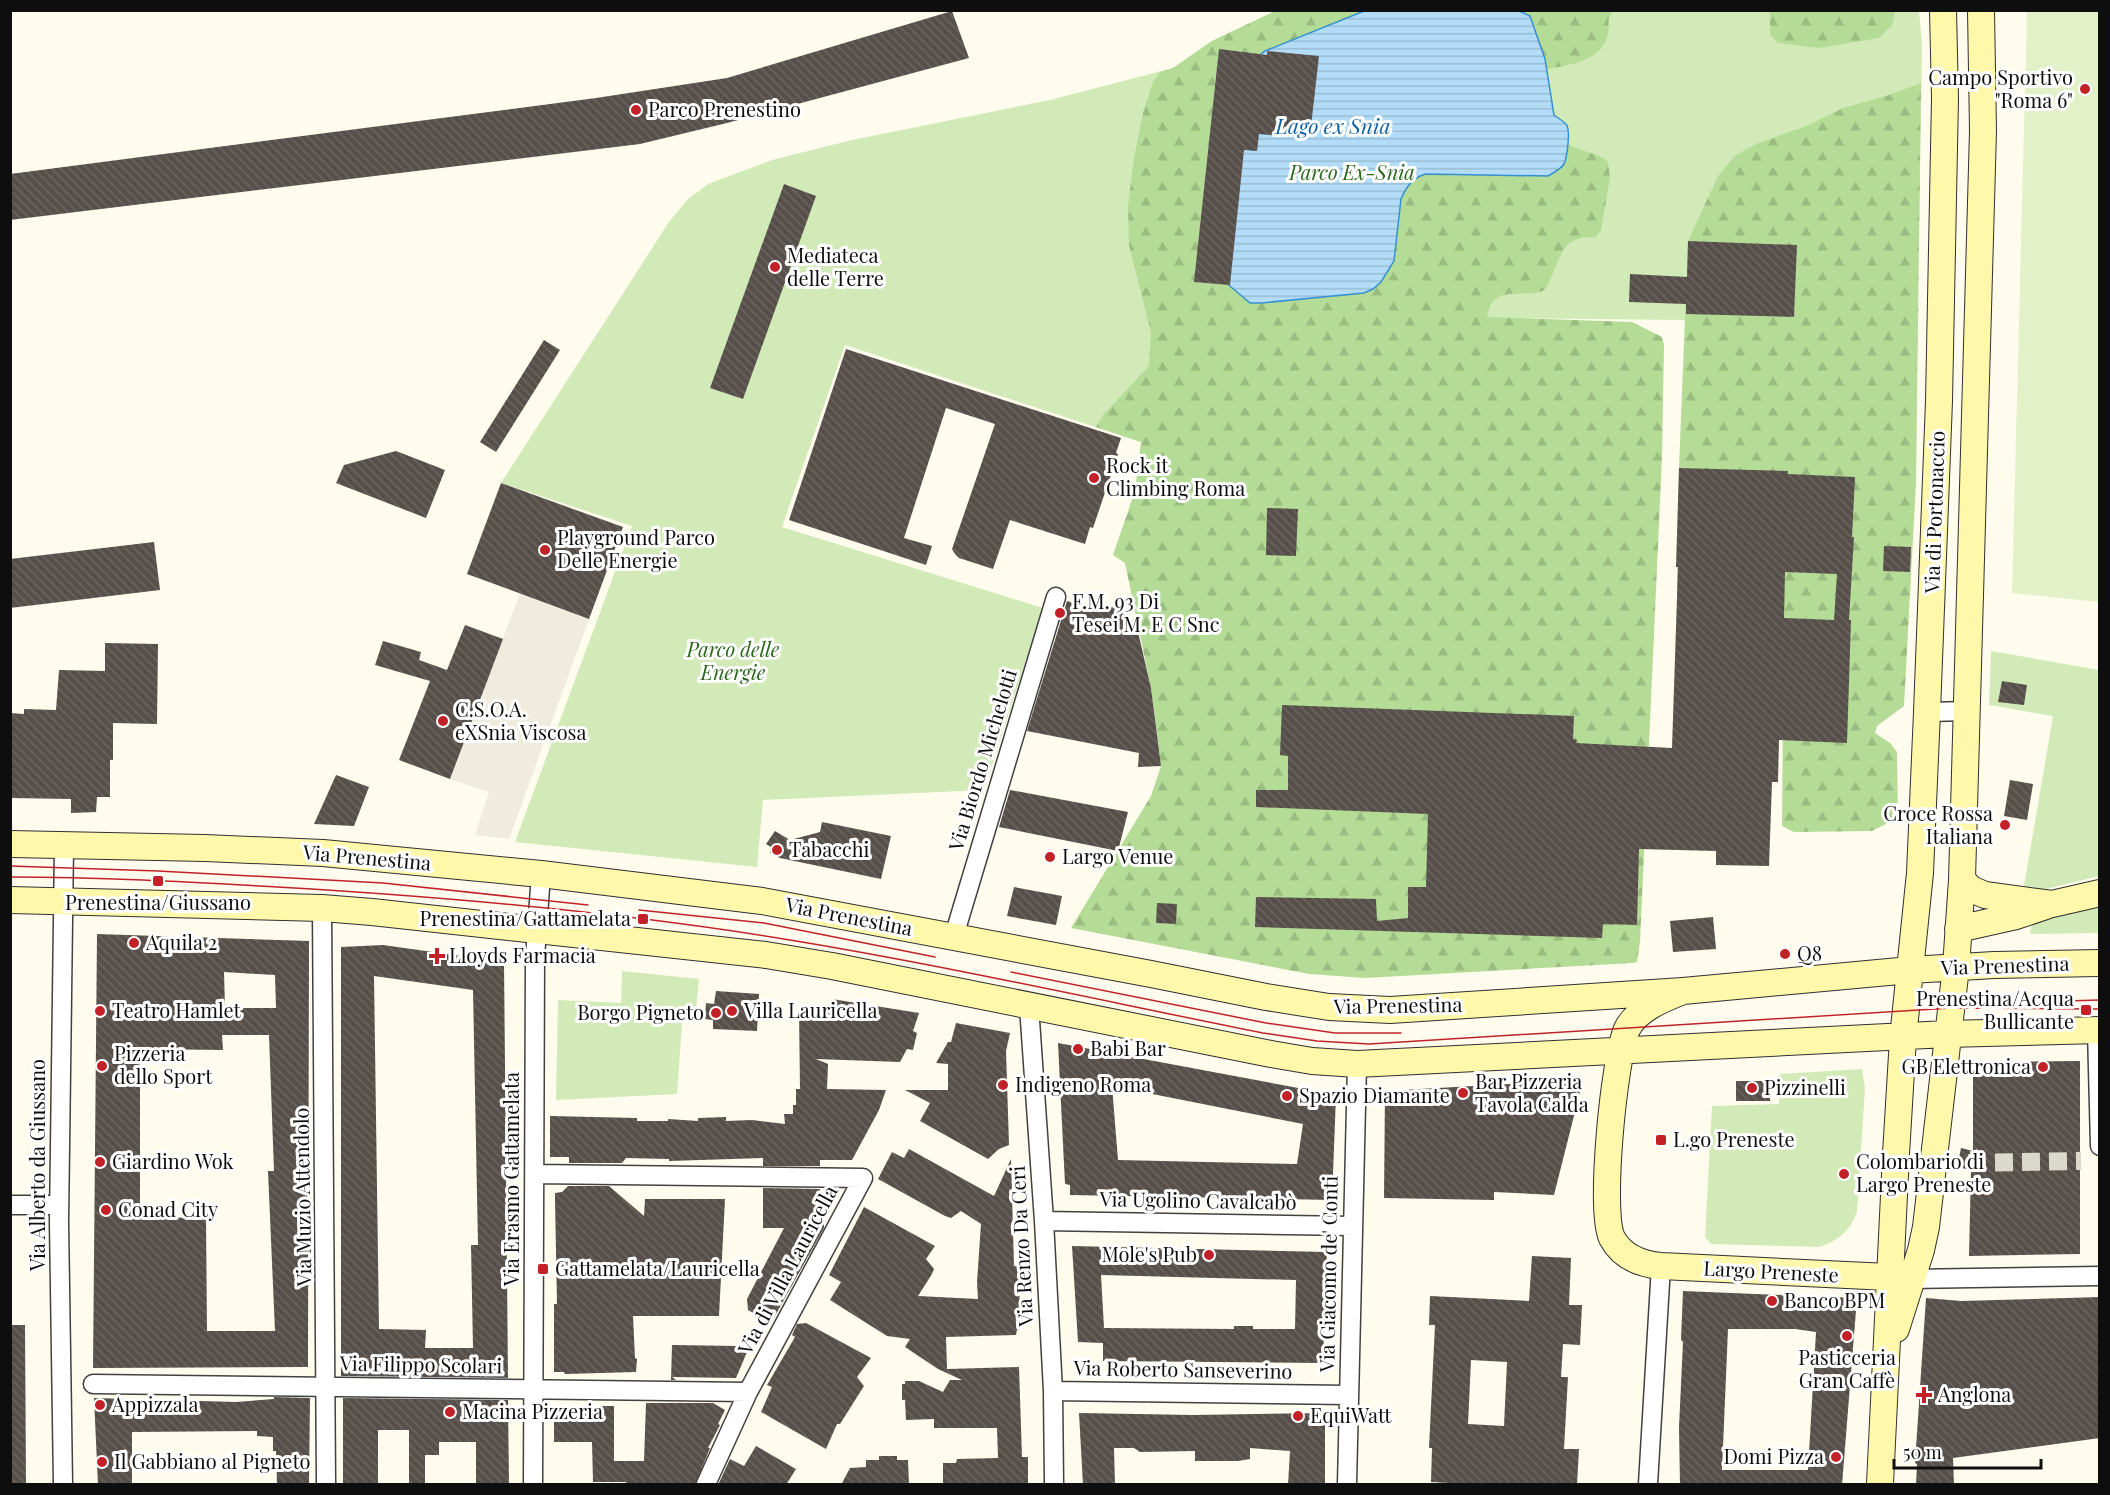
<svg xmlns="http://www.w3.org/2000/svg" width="2110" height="1495" font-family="'Playfair Display',serif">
<defs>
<pattern id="forest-firs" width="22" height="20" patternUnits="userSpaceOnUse" patternTransform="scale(1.5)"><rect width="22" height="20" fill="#b4dc96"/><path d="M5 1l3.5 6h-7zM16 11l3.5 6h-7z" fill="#9abc80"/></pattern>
<pattern id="water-rules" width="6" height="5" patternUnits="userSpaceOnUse" patternTransform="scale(1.5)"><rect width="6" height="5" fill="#b2dcf8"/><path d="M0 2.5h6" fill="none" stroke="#98bcd3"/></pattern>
<pattern id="building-back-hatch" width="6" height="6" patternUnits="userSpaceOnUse" patternTransform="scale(1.5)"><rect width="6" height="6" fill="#574f4a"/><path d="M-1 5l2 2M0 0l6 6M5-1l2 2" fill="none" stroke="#6a6460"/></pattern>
</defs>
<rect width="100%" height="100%" fill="#fffcee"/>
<path fill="#d1eab7" d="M1275,11H1919L1922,43L1919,239L1691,234L1688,241L1685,320L1427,317L1141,442L845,345L782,527L1043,608L984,790L763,800L757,867L515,842L632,526L501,483L669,222L688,199L708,184L772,160L852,140L1050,100L1173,68L1212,41Z
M1991,651L2099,670V876L2038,891L2024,886L2053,716L1989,705Z
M2099,905V933L2030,934L2032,922Z
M622,971L699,979L696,1011L683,1010L677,1094L556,1100L558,1000L621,1003Z
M1862,1069L1865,1088L1857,1212C1850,1230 1839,1241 1819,1247L1711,1244L1705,1237L1712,1106L1779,1104L1780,1074Z"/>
<path fill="url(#forest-firs)" d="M1275,11H1364L1265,51L1224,281L1250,303H1261L1381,282L1394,261L1401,199C1406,187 1413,177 1426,174L1548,176L1564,163L1568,144C1581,152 1597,152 1608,162L1610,178L1601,230L1596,237C1557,235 1561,263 1545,290C1524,300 1491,282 1487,317L1632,322L1662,337L1664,345L1662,457L1640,942L1637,962L1633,963L1365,978L1309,974L1071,928L1151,796L1161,766L1151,688L1125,563L1113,555L1135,491L1141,442L1096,427L1103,415L1149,366L1151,332L1129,245L1128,206L1134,158L1143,113L1153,82L1160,72L1173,68L1212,41Z
M1517,11H1613C1605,21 1611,27 1607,38C1598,62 1569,65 1547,69L1530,16Z
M1770,11V10L1895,11L1892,25L1879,38L1819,48L1778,43L1770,35Z
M1921,83L1916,483L1904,706L1877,726L1875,733L1890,743L1897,752L1898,818L1872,831L1794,832L1782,826L1784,597L1677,593L1679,468L1688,241L1718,176L1735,156L1756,144L1809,125L1843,108L1889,95Z"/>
<path fill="#e3f1c9" d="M2027,11H2099V602L2012,593Z"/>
<path fill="#efebdd" d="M520,593L589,619L509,839L475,835L489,792L450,779Z"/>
<path fill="url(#water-rules)" stroke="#3791d1" stroke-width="1.5" d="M1517,10L1530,16L1545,59L1554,115C1558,118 1563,121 1566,124C1571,130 1567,157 1564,164C1561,169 1553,173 1548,176L1426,174C1413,177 1406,187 1401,199L1394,261L1381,282L1373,289L1364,293L1261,303H1250L1224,281L1242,70L1265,51L1364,11Z"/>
<path fill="url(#building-back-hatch)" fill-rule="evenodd" d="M952,11L969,58L727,123L640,144L10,220V174L596,98L727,78Z
M1219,49L1267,55V51L1319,56L1311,126L1292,124L1291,130L1281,129L1280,136L1259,134L1257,151L1244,150L1230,285L1194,282Z
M784,184L816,196L743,399L710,388Z
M1688,241L1797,245L1794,317L1686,314V304L1629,302L1630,274L1687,277Z
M544,340L560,350L496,452L480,442Z
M846,349L1121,438L1116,453L1118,454L1093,528L1090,527L1085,544L1010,520L993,569L959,558L955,554L952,549L995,424L946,408L904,538L932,546L926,565L789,520Z
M396,451L445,470L426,518L336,483L344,465Z
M1679,468L1788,471V474L1855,477L1852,537H1854L1849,620H1851L1847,743L1779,740L1778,782H1772L1769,866L1716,865V851L1639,849L1637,925L1603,924L1602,938L1255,927L1256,897L1376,899L1377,921L1408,918V887H1426L1428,814L1256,807V790H1288V756L1280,755L1282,705L1574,716L1573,739L1577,740L1576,743L1672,748L1678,567H1676ZM1785,572L1837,574L1834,620L1784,618Z
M501,483L623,527L589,619L467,574Z
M1267,508L1298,509L1296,556L1266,555Z
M154,542L160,590L10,608V559Z
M1884,546L1911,547L1910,572L1883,571Z
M1067,601L1105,612L1107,606L1127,611V620L1135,619L1151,688L1161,766L1138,767L1139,753L1027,731Z
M465,625L503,639L450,779L399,760L430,681L375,665L383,641L421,652L419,660L447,670Z
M105,643L158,644L157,724L113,723V760H110V797H97L96,812L71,813V799L10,798V713L24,714V709L56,710L59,670L105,671Z
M2002,681L2027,685L2024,705L1998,702Z
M336,775L369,787L354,826L314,824Z
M2010,780L2033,784L2027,820L2004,816Z
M1010,790L1128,812L1118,851L999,827Z
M822,822L891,836L881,879L780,858L770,853L771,847L766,844L775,831L790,840L820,832Z
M1014,887L1062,896L1056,925L1007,916Z
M1157,903L1177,904L1176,924L1156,923Z
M1713,917L1716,949L1673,952L1670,921Z
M97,934L309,941L308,1367L93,1368ZM224,972L275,975L276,1008H225ZM222,1035H269L274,1171H268L275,1331H207L206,1218L140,1217V1049L223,1050Z
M383,945L504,962L508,1378L341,1376V947ZM374,976L473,990L478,1245H471L473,1348H425L426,1330L379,1329Z
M716,991L759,994L757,1031L713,1029V1020L705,1019L706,1003L714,1004Z
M832,999L919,1013L913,1031L917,1033L913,1050L907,1049L900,1062L816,1059L828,1064L827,1089L886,1090L879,1110L852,1160H820V1166H763V1158L669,1161V1159L626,1158L622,1163H569V1157H550V1116L637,1118V1121H668V1119L698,1121V1118L726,1117V1121L752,1120L785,1124L784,1114H793V1105H796V1089H800L799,1010H829Z
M956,1023L1010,1033L1006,1051L1009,1145L999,1149L988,1159L920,1121L930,1103L905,1090H948V1064L936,1063L948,1042H951Z
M1058,1043L1336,1095L1332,1200L1070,1195V1185L1065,1184ZM1112,1086L1303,1124L1297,1164L1118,1160Z
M2080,1061V1254L1969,1256L1971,1170L1957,1167L1961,1148L1973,1151V1062Z
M1581,1080L1580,1092L1554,1195L1494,1192V1200L1384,1198L1385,1091Z
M1736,1081H1770V1101H1736Z
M909,1149L994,1196L1011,1159L1014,1266H1019L1020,1330H1017L1016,1335L946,1337L947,1369L1019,1367L1022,1457H1028V1485H943V1463H956L957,1459L998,1458L997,1428H934V1419L906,1420L905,1400H902V1384H905V1381H919L943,1392L950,1380H962L938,1369L905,1347L910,1339L887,1336L830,1300L841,1282L829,1275L864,1207L935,1246L926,1259L934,1269L932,1274L918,1296L978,1299L977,1282L981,1224L961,1211L951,1218L945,1216L878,1179L892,1152L904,1158Z
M568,1186H609L644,1216L645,1199H725L719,1316H633L635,1358L637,1359L636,1372L565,1374L564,1372H554V1304H557L555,1199V1193L562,1192Z
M763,1188L820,1189V1209H824V1228L771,1323L748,1310L747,1299L784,1228H763Z
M1072,1246L1327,1252L1323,1363L1103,1361V1343L1078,1342ZM1101,1275L1296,1280L1295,1329H1253V1326H1234V1329L1104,1328Z
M1532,1256L1571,1258L1569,1305H1582L1580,1345L1563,1344L1561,1377H1568L1564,1449H1579L1577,1485H1484L1431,1482L1432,1448H1429L1435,1325H1429L1430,1296L1529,1301ZM1471,1360L1507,1362L1504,1426L1468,1424Z
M1683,1291L1857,1298L1842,1485H1680L1679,1427L1683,1342L1681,1340ZM1728,1329H1795L1816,1332L1808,1470H1722Z
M2100,1297V1438L1953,1458L1954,1485H1916L1917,1464L1915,1463L1926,1298L1961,1301Z
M806,1323L871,1358L857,1377L864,1386L840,1424H837L826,1449L761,1412L772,1387L767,1385L795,1337L792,1335L797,1324Z
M10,1325H25L26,1485H10Z
M672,1345L738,1346L747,1352L736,1378L672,1377L676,1380H671Z
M274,1397L310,1398L309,1485H277L276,1451H273V1437L257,1436V1431L132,1432V1485H98L94,1398L236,1402L274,1399Z
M343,1398L508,1400L509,1485H476V1442H439V1455H425V1483H409V1430H378V1485H343Z
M646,1403H713L725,1410L718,1424L720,1425L708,1448H710L695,1485H626V1482H593L592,1442H554V1406H614V1461H644Z
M1079,1413L1193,1415L1325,1413V1485H1288L1290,1451L1250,1448V1459L1238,1461H1195V1451L1140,1452L1134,1448H1114L1115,1485H1083Z
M756,1446L796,1469L786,1485H718L730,1459L744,1466Z
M879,1456H897V1460H908L909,1485H841L850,1468L866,1467V1460H879Z"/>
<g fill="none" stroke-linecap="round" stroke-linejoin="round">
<path stroke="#dbd8cc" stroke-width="18" stroke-dasharray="18 9" stroke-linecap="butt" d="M1968,1163L2081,1161"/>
<defs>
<path id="street" d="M1927,712L1968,711
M322,908L326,1484
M954,936L1056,597
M1029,1006L1044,1221L1053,1391L1054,1484
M2097,1030L2100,1146
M535,1174L863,1178L748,1392L706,1484
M10,1205H59
M1044,1221L1352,1226
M1911,1279L2100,1276
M93,1384L748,1392
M1053,1391L1348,1395
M63,1484L59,1222L64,845
M533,1484L535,957L541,874
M1347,1484L1357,1064
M1648,1484L1661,1266"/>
<path id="secondary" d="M10,844L205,848L323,853L541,874L762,901L1151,974L1266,997L1329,1007L1390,1010L1683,991
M1962,880L1971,889L1985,895L2052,904L2100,893
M10,900L322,908L372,912L766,955L832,966L1271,1054L1312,1061L1357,1064L1947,1034L2100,1030
M1958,929L2016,916L2046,906
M1889,1277L1661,1266C1640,1264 1622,1257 1612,1238C1599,1211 1614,1058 1627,1029C1637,1009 1663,999 1683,991L1910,970L1994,965L2100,963
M1896,1329L1921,1250L1926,1227L1956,967L1962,880L1983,131L1981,10
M1880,1484L1896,1154L1903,1038L1920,873L1927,712L1939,401L1945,98L1943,10"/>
</defs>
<use href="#street" stroke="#414141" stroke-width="21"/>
<use href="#secondary" stroke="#303030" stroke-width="28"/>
<use href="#street" stroke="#fff" stroke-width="18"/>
<use href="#secondary" stroke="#fff7a9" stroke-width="26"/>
<path stroke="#c22227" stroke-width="1.5" d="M10,866L158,871L383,883L588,905
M10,877C100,877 188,882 277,887C450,897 624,912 796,941C952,967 1108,1002 1263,1033L1317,1041L1369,1044L1951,1008L2100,1009
M639,910L764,923L935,957
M1011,972L1266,1023L1335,1033H1401
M2064,1001L2100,1000"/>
</g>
<g fill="#c22227" stroke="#fff" stroke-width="2">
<circle cx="2085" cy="89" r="6"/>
<circle cx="636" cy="110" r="6"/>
<circle cx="775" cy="267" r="6"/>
<circle cx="1094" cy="478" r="6"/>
<circle cx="545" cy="550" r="6"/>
<circle cx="1060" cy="613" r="6"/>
<circle cx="443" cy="721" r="6"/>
<circle cx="2005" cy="825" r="6"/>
<circle cx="777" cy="850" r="6"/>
<circle cx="1050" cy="857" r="6"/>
<rect x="152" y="875" width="12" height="12" rx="3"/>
<rect x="637" y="913" width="12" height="12" rx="3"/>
<circle cx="134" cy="943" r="6"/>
<circle cx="1785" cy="954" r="6"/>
<path d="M434 947h6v6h6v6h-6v6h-6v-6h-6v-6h6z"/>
<rect x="2080" y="1004" width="12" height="12" rx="3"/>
<circle cx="100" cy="1011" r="6"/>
<circle cx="732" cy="1011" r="6"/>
<circle cx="716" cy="1013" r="6"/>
<circle cx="1078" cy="1049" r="6"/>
<circle cx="102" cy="1066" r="6"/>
<circle cx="2043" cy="1067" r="6"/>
<circle cx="1003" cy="1085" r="6"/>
<circle cx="1752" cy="1088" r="6"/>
<circle cx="1463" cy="1093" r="6"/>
<circle cx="1287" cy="1096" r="6"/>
<rect x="1655" y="1134" width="12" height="12" rx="3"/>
<circle cx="100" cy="1162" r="6"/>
<circle cx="1844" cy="1174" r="6"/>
<circle cx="106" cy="1210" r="6"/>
<circle cx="1209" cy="1255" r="6"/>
<rect x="537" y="1263" width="12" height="12" rx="3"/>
<circle cx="1772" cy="1301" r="6"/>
<circle cx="1847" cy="1336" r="6"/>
<path d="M1921 1386h6v6h6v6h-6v6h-6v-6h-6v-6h6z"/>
<circle cx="100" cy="1405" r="6"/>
<circle cx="450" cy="1412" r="6"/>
<circle cx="1298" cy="1416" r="6"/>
<circle cx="1836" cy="1457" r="6"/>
<circle cx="102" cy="1462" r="6"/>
</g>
<g text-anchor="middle" stroke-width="6" stroke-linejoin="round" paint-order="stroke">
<g font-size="20" fill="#0e0e0e" stroke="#fff" text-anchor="start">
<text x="2073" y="85" text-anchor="end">Campo Sportivo<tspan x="2073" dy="23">"Roma 6"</tspan></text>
<text x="648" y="117">Parco Prenestino</text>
<text x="787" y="263">Mediateca<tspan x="787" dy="23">delle Terre</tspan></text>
<text x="1106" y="473">Rock it<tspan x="1106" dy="23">Climbing Roma</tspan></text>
<text x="557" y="545">Playground Parco<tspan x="557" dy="23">Delle Energie</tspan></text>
<text x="1072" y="609">F.M. 93 Di<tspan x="1072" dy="23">Tesei M. E C Snc</tspan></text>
<text x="455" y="717">C.S.O.A.<tspan x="455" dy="23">eXSnia Viscosa</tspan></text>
<text x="1993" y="821" text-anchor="end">Croce Rossa<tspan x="1993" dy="23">Italiana</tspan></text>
<text x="789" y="857">Tabacchi</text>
<text x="1062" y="864">Largo Venue</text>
<text x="158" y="910" text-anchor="middle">Prenestina/Giussano</text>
<text x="631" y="926" text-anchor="end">Prenestina/Gattamelata</text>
<text x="146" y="950">Aquila 2</text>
<text x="1797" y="961">Q8</text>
<text x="449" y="963">Lloyds Farmacia</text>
<text x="2074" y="1006" text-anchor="end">Prenestina/Acqua<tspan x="2074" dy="23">Bullicante</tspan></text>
<text x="112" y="1018">Teatro Hamlet</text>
<text x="744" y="1018">Villa Lauricella</text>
<text x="704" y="1020" text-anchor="end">Borgo Pigneto</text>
<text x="1090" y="1056">Babi Bar</text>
<text x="114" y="1061">Pizzeria<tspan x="114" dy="23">dello Sport</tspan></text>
<text x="2031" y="1074" text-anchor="end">GB Elettronica</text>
<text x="1475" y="1089">Bar Pizzeria<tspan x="1475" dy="23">Tavola Calda</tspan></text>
<text x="1015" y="1092">Indigeno Roma</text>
<text x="1764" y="1095">Pizzinelli</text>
<text x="1299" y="1103">Spazio Diamante</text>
<text x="1673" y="1147">L.go Preneste</text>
<text x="112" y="1169">Giardino Wok</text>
<text x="1856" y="1169">Colombario di<tspan x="1856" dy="23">Largo Preneste</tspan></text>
<text x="118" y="1217">Conad City</text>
<text x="1197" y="1262" text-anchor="end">Mole's Pub</text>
<text x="555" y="1276">Gattamelata/Lauricella</text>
<text x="1784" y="1308">Banco BPM</text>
<text x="1847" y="1365" text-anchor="middle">Pasticceria<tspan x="1847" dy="23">Gran Caffè</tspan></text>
<text x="1938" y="1402">Anglona</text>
<text x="112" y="1412">Appizzala</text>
<text x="462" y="1419">Macina Pizzeria</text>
<text x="1310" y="1423">EquiWatt</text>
<text x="1824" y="1464" text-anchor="end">Domi Pizza</text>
<text x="114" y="1469">Il Gabbiano al Pigneto</text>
</g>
<g font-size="20" font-style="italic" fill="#2a671c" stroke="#fff">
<text x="1352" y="180">Parco Ex-Snia</text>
<text x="733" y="657">Parco delle<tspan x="733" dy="23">Energie</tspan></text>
</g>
<g font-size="20" fill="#0e0e0e" stroke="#fff">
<text transform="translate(1935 512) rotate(-88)" y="7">Via di Portonaccio</text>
<text transform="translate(983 760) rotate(-73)" y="7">Via Biordo Michelotti</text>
<text transform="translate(367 858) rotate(5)" y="7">Via Prenestina</text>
<text transform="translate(849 917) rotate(11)" y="7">Via Prenestina</text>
<text transform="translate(2005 966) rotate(-2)" y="7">Via Prenestina</text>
<text transform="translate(1398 1006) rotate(-1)" y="7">Via Prenestina</text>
<text transform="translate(38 1165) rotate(-90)" y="7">Via Alberto da Giussano</text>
<text transform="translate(512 1179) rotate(-90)" y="7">Via Erasmo Gattamelata</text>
<text transform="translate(303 1197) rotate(-91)" y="7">Via Muzio Attendolo</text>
<text transform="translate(1198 1201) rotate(1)" y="7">Via Ugolino Cavalcabò</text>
<text transform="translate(1022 1246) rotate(-93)" y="7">Via Renzo Da Ceri</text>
<text transform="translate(788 1270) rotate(-62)" y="7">Via di Villa Lauricella</text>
<text transform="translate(1771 1272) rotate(3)" y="7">Largo Preneste</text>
<text transform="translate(1329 1274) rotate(-89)" y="7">Via Giacomo de' Conti</text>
<text transform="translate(421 1365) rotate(1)" y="7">Via Filippo Scolari</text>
<text transform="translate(1183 1370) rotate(1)" y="7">Via Roberto Sanseverino</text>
</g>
<g font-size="21" font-style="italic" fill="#1362a3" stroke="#fff">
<text x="1333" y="134">Lago ex Snia</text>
</g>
</g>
<rect width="2110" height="1495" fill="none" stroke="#0e0e0e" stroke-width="24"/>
<path d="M1894 1459v9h147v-9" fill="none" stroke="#0e0e0e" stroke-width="3"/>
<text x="1903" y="1459" font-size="18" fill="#0e0e0e" stroke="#ffffff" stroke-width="4.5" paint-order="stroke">50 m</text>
</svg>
